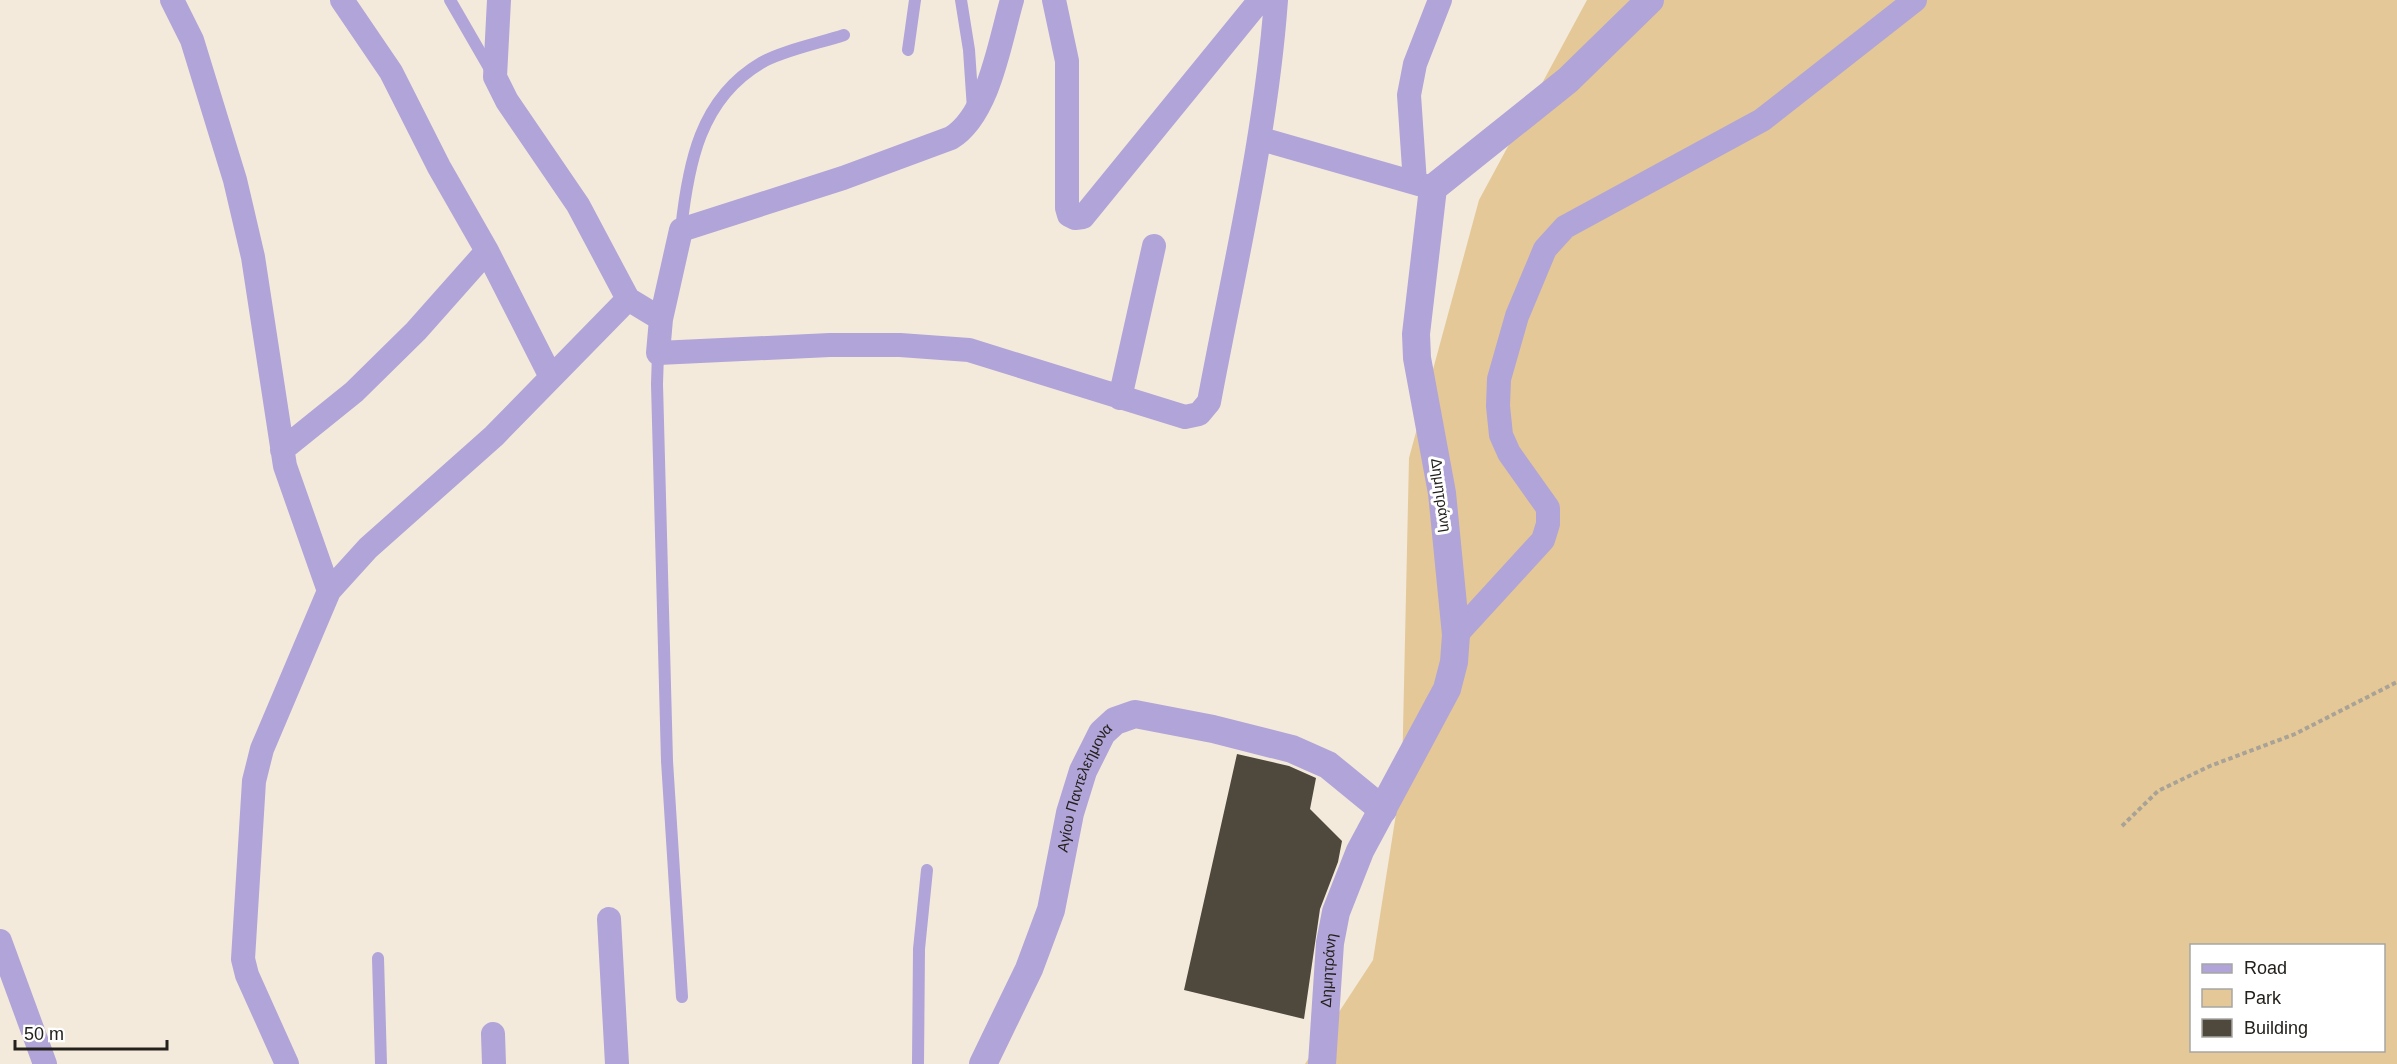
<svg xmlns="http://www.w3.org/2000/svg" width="2397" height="1064" font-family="Helvetica,sans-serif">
<rect width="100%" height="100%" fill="#f3eadc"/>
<path fill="#e4c897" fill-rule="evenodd" d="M1587,0H2397V1064H1305L1373,960L1402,776L1409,458L1479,200ZM2192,946H2384V1050H2192Z"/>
<path fill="#4f483c" d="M1237,754L1289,766L1316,778L1310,809L1342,841L1338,862L1320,909L1304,1019L1184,990Z"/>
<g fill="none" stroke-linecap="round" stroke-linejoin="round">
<path stroke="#a9a297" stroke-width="4" stroke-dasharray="4.5 3" stroke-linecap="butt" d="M2122,826L2158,791L2210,766L2295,734L2397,682"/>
<path stroke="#b0a4d9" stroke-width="12" d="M450,0L491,71
M961,0L969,50L973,109
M908,50L915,0
M681,230C688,164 700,99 761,63C781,51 820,43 844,35
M658,353L657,384L667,761L682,997
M378,958L381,1064
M918,1064L919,949L927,870"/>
<path stroke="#b0a4d9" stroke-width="24" d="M172,0L192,40L235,180L253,257L285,466L329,591
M342,0L391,72L439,167L487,251
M499,0L495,77L507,101L578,205L628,299
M1054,0L1067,61V208L1069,215L1075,218L1083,217L1260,0
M1261,139L1429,187
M1415,183L1409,95L1415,64L1440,0
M661,319L658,353L830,345H900L969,350L1185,417L1199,414L1209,402C1234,268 1266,136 1276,0
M1120,398L1154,246
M282,450L354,392L416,331L487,251L551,377
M1456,635L1543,540L1548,524V508L1509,453L1501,435L1498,406L1499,379L1517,316L1545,249L1565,227L1762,120L1915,0
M609,919L617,1064
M0,941L45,1064
M493,1034L494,1064
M287,1064L247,975L243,959L254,781L262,749L329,591L368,548L494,436L628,299L661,319L681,230L843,178L951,138C989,115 1000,41 1012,0"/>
<g stroke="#b0a4d9" stroke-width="28">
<path id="s1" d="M983,1064L1029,969L1051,910L1070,813L1083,771L1102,733L1115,721L1135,714L1213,729L1292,749L1328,765L1383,810"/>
<path id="s2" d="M1322,1064L1330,943L1336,912L1360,851L1447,689L1454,662L1456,635L1442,493L1417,358L1416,334L1433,188L1568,80L1650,0"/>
</g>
</g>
<g text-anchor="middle" stroke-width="6" stroke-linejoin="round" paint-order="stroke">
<g font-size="15" fill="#24211c" stroke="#fff">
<text transform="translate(1441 495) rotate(82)" y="5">Δημητράνη</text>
<text dy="5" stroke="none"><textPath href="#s1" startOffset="296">Αγίου Παντελεήμονα</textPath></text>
<text dy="5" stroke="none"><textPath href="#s2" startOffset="94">Δημητράνη</textPath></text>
</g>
</g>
<rect x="2190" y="944" width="195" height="108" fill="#ffffff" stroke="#a7a6a4" stroke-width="1.5"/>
<rect x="2202" y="964" width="30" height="9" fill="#b0a4d9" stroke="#a7a6a4" stroke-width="1.5"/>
<text x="2244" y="974" font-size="18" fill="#24211c">Road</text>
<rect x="2202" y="989" width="30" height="18" fill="#e4c897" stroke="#a7a6a4" stroke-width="1.5"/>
<text x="2244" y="1004" font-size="18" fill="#24211c">Park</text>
<rect x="2202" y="1019" width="30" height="18" fill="#4f483c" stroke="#a7a6a4" stroke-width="1.5"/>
<text x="2244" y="1034" font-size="18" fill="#24211c">Building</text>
<path d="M15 1040v9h152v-9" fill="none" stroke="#24211c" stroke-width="3"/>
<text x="24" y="1040" font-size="18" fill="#24211c" stroke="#ffffff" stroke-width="4.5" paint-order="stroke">50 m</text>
</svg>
